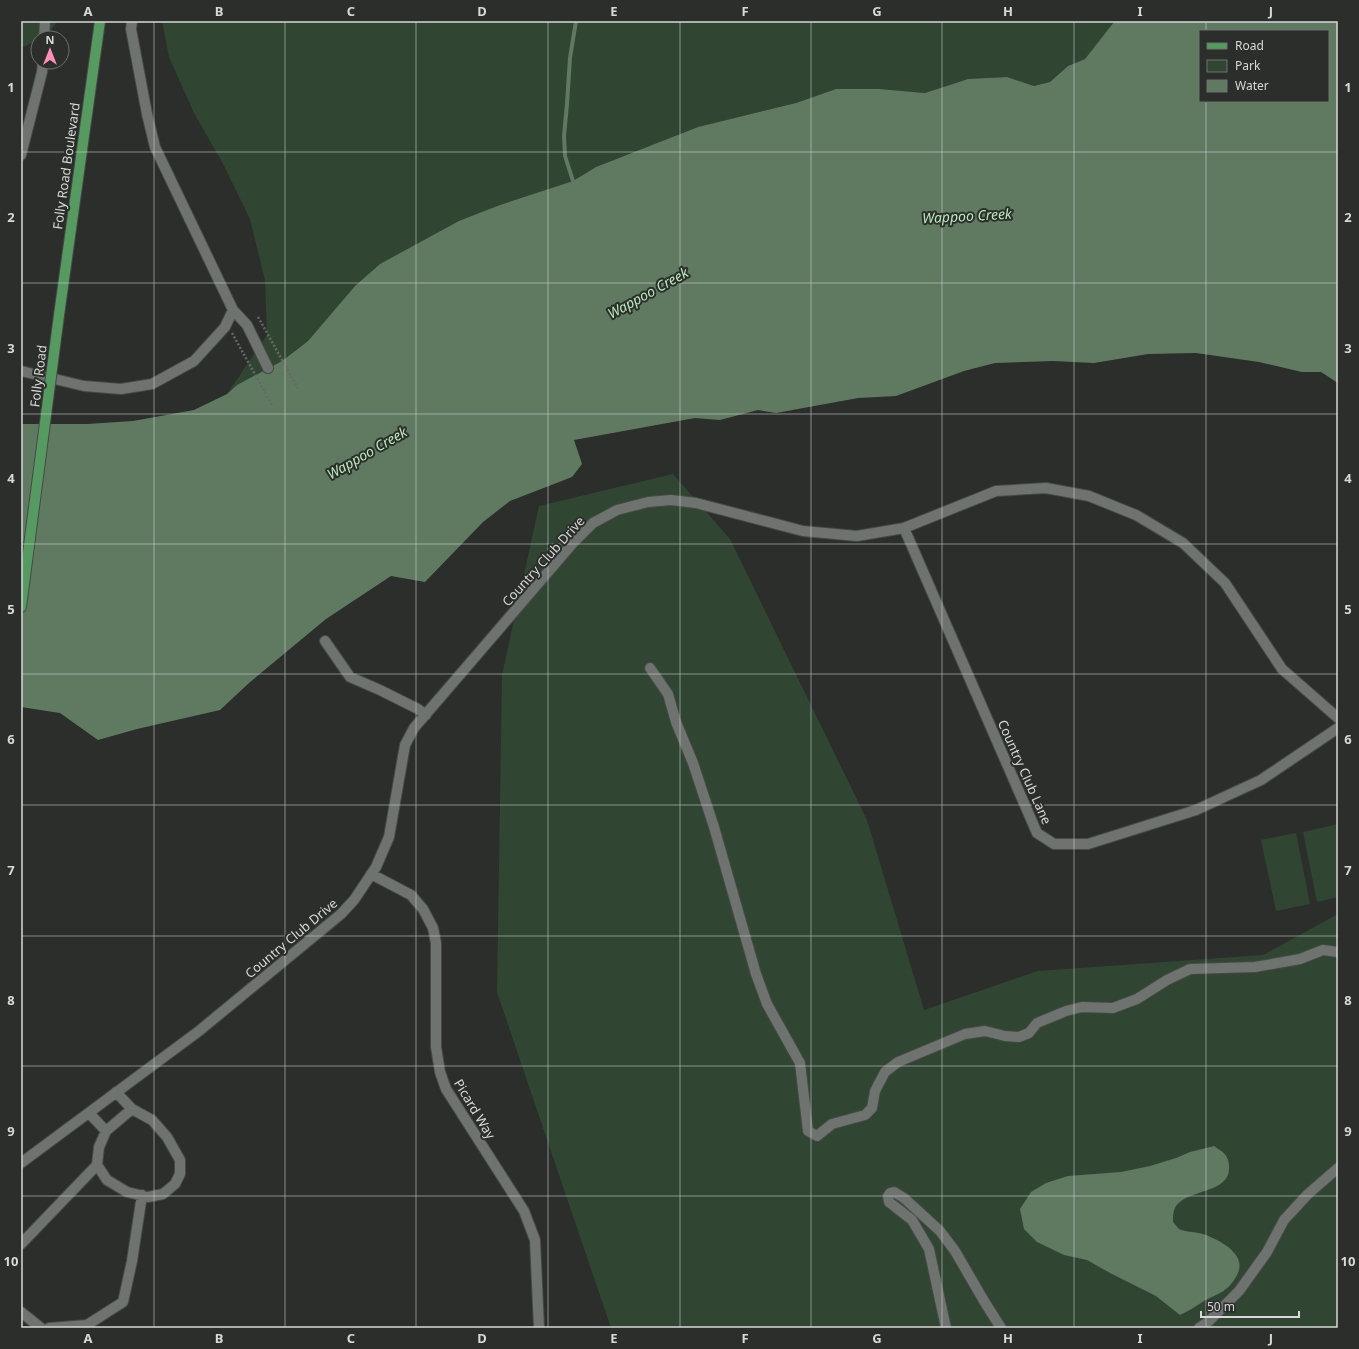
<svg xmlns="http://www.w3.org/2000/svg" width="1359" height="1349" font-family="'Noto Sans',sans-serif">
<rect width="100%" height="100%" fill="#2b2e2b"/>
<path fill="#304632" d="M21,21H58L45,37L38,38V40L21,48Z
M162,21H1125L1114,22L1085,59L1068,66L1050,82L1034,86L1007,77L968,79L925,93L879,89H836L796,103L698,127L596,167L573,181L500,205L380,264L355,286L308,341L282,361L237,385L227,394L267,335L265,280L250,219L222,162L194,113L169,57Z
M673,474L730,539L867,820L924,1010L1038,971L1263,955L1338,914V1328H611L497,992L502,675L539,506Z
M1338,824V897L1317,902L1303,832Z
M1296,833L1310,904L1276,911L1261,840Z"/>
<path fill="#607a62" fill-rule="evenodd" d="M1125,21H1338V383L1321,372H1302L1259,362L1196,353L1148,354L1094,363L1053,361L995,363L964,371L896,396L858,398L776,413L758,410L720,420L695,418L574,440L582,464L572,477L510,501L483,522L425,582L391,576L326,619L249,683L220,710L137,729L98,740L60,713L21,707V424H87L133,421L194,410L227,394L237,385L282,361L308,341L355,286L380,264L459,221L500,205L573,181L596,167L698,127L796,103L836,89H879L925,93L968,79L1007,77L1034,86L1050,82L1068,66L1085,59L1114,22ZM1200,31H1328V101H1200Z
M1214,1146C1223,1152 1229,1155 1229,1167C1231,1191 1194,1190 1180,1202C1173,1207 1173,1214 1173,1222C1175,1224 1177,1227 1179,1229C1184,1232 1199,1232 1206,1235C1221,1241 1248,1255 1237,1275C1228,1292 1219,1293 1204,1301C1196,1306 1189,1311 1180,1315L1156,1296L1110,1273L1087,1260L1064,1255L1037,1242L1024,1229L1020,1209L1031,1192L1046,1183L1068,1176L1121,1172L1150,1166L1176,1158L1190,1152Z"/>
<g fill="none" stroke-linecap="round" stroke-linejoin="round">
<path stroke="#607a62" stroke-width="4" d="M573,181L565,156L564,136L567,104L570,58L576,21"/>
<defs>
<path id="minor" d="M44,38L45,21
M21,155L42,72L43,62
M233,310L247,325L268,368
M21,371L84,386L121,389L152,384L194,361L225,327L233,310L155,147L147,114L131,29L132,21
M904,528L1037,833L1054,844H1088L1196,810L1261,780L1338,728
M325,641L350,677L380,690L418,709L426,715
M650,668L668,694L676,722L693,763L714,827L756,974L767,1004L800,1063L808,1131L817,1136L832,1124L865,1115L872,1108L875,1091L885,1072L898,1062L965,1034L985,1031L1005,1036L1019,1037L1029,1033L1037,1023L1066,1011L1082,1007L1113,1008L1137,999L1167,980L1190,969L1255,967L1300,959L1323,950L1338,952
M371,874L411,895L423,909L433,928L436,943V1047L440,1072L446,1089L524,1211L535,1240L539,1328
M116,1092L132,1109L152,1120L167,1137L180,1160V1174L175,1184L163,1194L148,1197L127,1192L107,1180L97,1165L99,1147L106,1131L132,1109
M89,1113L106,1131
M21,1163L199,1031L341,914L354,900L376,867L389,837L405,745L414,728L573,543L593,523L617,510L648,502L671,500L696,503L803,531L857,536L904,528L996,491L1046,488L1089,496L1136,515L1183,543L1225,583L1282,669L1338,718
M21,1244L97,1165
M21,1312L41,1328
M49,1328L87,1325L123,1302L132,1261L142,1195
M946,1328L929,1249L912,1220L889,1202L888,1196L890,1193L894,1192L904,1198L940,1231L955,1251L984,1301L1001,1328
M1199,1328L1208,1322L1239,1291L1267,1252L1284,1220L1308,1194L1338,1168"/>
<path id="major" d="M59,315L100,21
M21,607L30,538"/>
</defs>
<use href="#minor" stroke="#464947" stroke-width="12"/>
<use href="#major" stroke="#464947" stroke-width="12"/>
<path stroke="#666967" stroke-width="2.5" stroke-dasharray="2 2" stroke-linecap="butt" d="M258,317L299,390
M232,333L272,405"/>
<use href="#minor" stroke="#6f736f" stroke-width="10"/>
<use href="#major" stroke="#569a61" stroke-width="10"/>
<defs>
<path id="major-bridge" d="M30,538L59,315"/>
</defs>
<use href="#major-bridge" stroke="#464947" stroke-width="12" stroke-linecap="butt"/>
<use href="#major-bridge" stroke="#569a61" stroke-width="10"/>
</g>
<path fill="none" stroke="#d6d9d7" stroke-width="1" stroke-opacity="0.55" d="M154,21V1328M285,21V1328M416,21V1328M548,21V1328M680,21V1328M811,21V1328M942,21V1328M1074,21V1328M1206,21V31M1206,101V1328M21,152H1338M21,283H1338M21,414H1338M21,544H1338M21,674H1338M21,805H1338M21,936H1338M21,1066H1338M21,1196H1338"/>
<g text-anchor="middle" stroke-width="4" stroke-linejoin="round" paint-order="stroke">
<g font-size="13" fill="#d6d9d7" stroke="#2b2e2b">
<text transform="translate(66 166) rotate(-82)" y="5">Folly Road Boulevard</text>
<text transform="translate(38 376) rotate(-83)" y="5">Folly Road</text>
<text transform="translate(543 561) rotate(-48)" y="5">Country Club Drive</text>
<text transform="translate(1025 772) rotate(66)" y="5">Country Club Lane</text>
<text transform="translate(291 938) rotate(-40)" y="5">Country Club Drive</text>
<text transform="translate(475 1109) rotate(59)" y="5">Picard Way</text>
</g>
<g font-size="14" font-style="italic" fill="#bae9bd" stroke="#2b2e2b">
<text transform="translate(967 216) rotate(-3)" y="5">Wappoo Creek</text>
<text transform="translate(648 293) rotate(-29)" y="5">Wappoo Creek</text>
<text transform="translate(367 453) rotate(-30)" y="5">Wappoo Creek</text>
</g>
</g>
<rect width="1359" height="1349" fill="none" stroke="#2b2e2b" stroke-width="44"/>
<rect x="1199" y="30" width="130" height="72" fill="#2b2e2b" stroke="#6f7270"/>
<rect x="1207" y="43" width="20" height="6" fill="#569a61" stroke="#6f7270"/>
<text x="1235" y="50" font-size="12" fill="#d6d9d7">Road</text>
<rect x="1207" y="60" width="20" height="12" fill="#304632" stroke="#6f7270"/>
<text x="1235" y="70" font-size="12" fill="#d6d9d7">Park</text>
<rect x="1207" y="80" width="20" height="12" fill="#607a62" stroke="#6f7270"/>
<text x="1235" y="90" font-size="12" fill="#d6d9d7">Water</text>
<g transform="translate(50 50)"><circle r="19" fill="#2b2e2b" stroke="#6f7270"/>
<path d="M0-3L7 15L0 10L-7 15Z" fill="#ff8eb9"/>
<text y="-6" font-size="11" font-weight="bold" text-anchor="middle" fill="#d6d9d7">N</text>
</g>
<path d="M1201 1311v6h98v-6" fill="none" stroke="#d6d9d7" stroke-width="2"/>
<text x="1207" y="1311" font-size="12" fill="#d6d9d7" stroke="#2b2e2b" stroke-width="3" paint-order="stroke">50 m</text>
<rect x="22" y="22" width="1315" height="1305" fill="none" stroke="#d6d9d7" stroke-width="1.5"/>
<g font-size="13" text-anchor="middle" font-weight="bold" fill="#d6d9d7">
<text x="88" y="16">A</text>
<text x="219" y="16">B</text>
<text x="351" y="16">C</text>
<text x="482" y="16">D</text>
<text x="614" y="16">E</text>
<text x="745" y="16">F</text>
<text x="877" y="16">G</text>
<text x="1008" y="16">H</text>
<text x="1140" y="16">I</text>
<text x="1271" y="16">J</text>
<text x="11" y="92">1</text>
<text x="1348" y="92">1</text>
<text x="11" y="222">2</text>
<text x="1348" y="222">2</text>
<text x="11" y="353">3</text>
<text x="1348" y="353">3</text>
<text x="11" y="483">4</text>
<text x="1348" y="483">4</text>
<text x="11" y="614">5</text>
<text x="1348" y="614">5</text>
<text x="11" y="744">6</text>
<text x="1348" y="744">6</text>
<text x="11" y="875">7</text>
<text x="1348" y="875">7</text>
<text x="11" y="1005">8</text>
<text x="1348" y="1005">8</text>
<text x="11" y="1136">9</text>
<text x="1348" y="1136">9</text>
<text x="11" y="1266">10</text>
<text x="1348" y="1266">10</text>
<text x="88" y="1343">A</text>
<text x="219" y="1343">B</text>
<text x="351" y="1343">C</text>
<text x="482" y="1343">D</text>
<text x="614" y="1343">E</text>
<text x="745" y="1343">F</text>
<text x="877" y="1343">G</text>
<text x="1008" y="1343">H</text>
<text x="1140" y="1343">I</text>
<text x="1271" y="1343">J</text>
</g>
</svg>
